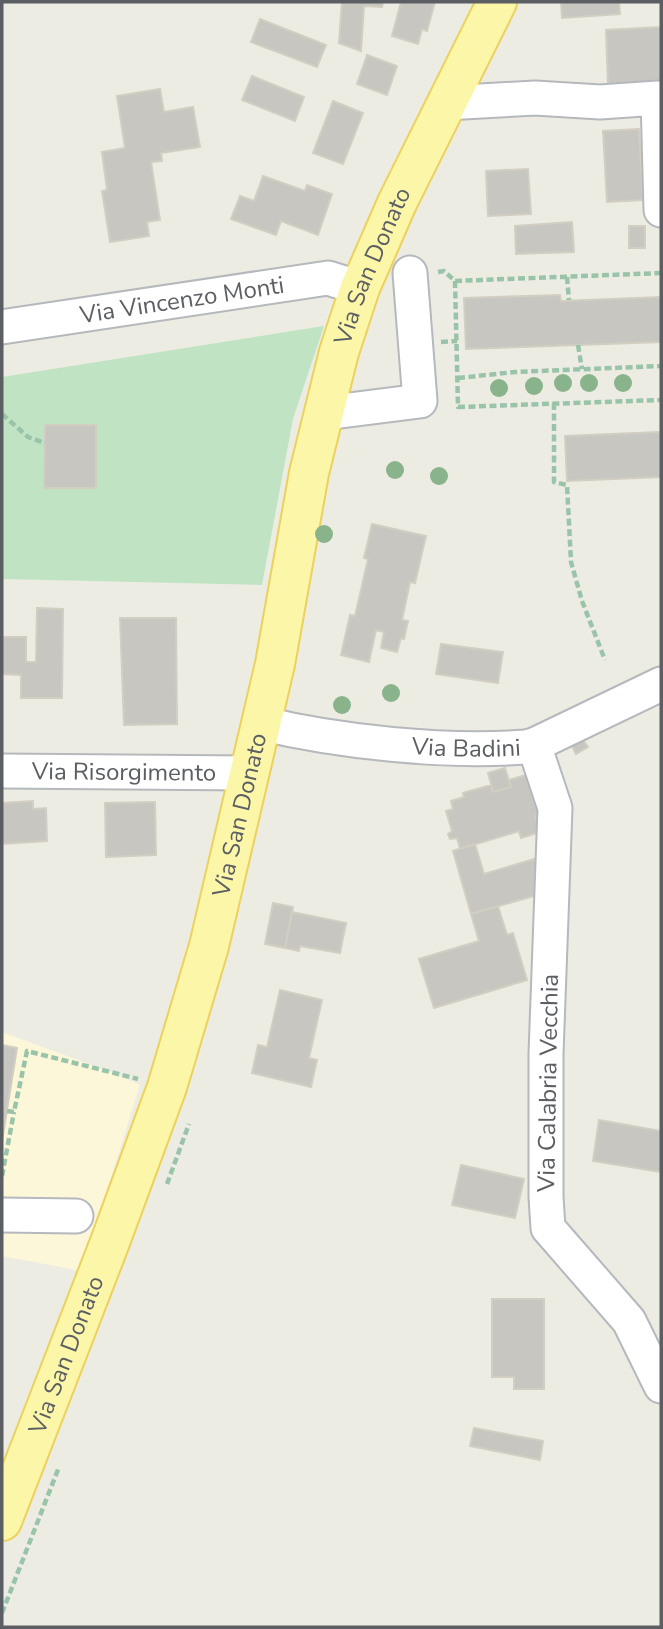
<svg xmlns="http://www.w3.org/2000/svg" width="663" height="1629" font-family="'Nunito Sans',sans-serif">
<rect width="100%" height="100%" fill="#edece3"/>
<path fill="#fcf7d8" d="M2,1032L116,1074L140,1085L82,1271L2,1256Z"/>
<path fill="#c0e4c3" d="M324,326L293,419L262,585L2,579V377Z"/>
<path fill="#c8c6c0" stroke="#d2cec1" stroke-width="2" d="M342,2H383L382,7L364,6L361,51L339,43Z
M401,2H435L427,31L422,29L418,44L392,36Z
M561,2H619L620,14L562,18Z
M260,19L326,45L317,67L251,42Z
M661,27V84L608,86L606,30Z
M367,55L397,66L387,95L357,84Z
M252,76L304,97L295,121L242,100Z
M160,89L164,112L193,107L200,147L161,153L162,161L151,162L160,220L147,222L149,236L110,242L102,191L107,190L102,152L125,148L117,96Z
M333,101L363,113L343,164L313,153Z
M639,129L643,200L607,202L603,131Z
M528,169L531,214L488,216L486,171Z
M263,176L305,191L307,185L332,194L318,235L281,221L276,235L231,219L240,196L254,201Z
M572,222L574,252L516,254L515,226Z
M629,226H645V248H629Z
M560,295L561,301L661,297V342L466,349L464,298Z
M45,425H96V488H44Z
M659,432L661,434V477L567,481L565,436Z
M372,524L426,536L415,583L410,582L402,620L408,621L404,639L401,638L397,652L381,648L384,632L376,630L369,662L341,655L350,615L355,616L368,559L364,558Z
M37,608L63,609L62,698H21V675L2,674V637H26V662H36Z
M120,618H176L177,724L124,725Z
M441,644L503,652L498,683L436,674Z
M583,740L588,747L576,754L572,746Z
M505,768L511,787L493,792L488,773Z
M529,774L540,814L535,816L540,832L521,838L519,831L460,849L457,838L450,839L448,834L452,831L446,811L453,809L451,801L464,797L463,793L491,785L493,792L511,787L509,780Z
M33,801V809L46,808L47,841L2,844V803Z
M155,802L156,855L106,857L105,803Z
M475,844L484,874L534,859L544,893L471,914L453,851Z
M273,903L293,907L285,948L265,944Z
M498,906L507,935L513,933L527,980L434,1008L419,959L479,941L471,914Z
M292,912L346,923L340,953L300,946L299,951L285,948Z
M280,990L322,1000L309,1058L317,1060L311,1087L252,1073L258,1045L267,1047Z
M2,1045L17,1048L2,1141Z
M599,1120L661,1131V1172L593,1161Z
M461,1165L524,1179L515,1218L452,1205Z
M492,1299H544V1389H514V1377H492Z
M474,1428L543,1441L540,1460L470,1446Z"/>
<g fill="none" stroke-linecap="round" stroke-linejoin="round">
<defs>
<g id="minor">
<path d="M445,103L535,98L600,102L658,98L661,210"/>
<path id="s1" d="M2,327L328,278L360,288"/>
<path d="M325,413L420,401L410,273"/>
<path id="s2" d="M260,723C339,742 444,753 525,747L534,745L661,684"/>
<path d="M534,745L555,808L546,1054V1197L548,1228L629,1321L661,1386"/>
<path id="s3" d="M2,771L249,773"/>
<path d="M2,1215L76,1216"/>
</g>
<g id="major">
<path id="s4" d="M2,1521L110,1242L167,1087L209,946L275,664L309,473L339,352L360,288L397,203L497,2"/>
</g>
</defs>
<use href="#minor" stroke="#b5b8bd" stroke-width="37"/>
<use href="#major" stroke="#ecd15d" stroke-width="42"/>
<path stroke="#99c4aa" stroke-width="4.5" stroke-dasharray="7 3.5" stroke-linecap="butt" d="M438,272L444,271L455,281L661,273
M567,277L569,300
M455,281L458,407L661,400
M441,342L457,341
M578,345L582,369
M458,378L515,372L661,366
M554,403V482L567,485L571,562L582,601L605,660
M2,414L28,437L45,443
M7,1111L14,1112L27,1051L138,1079
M2,1176L14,1112
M167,1184L189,1124
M2,1613L59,1467"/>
<use href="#minor" stroke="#fff" stroke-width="33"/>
<use href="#major" stroke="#fcf6a9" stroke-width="38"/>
</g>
<g fill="#89b38b">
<circle cx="563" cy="383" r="9"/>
<circle cx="589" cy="383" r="9"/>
<circle cx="623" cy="383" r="9"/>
<circle cx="534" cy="386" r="9"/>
<circle cx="499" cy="388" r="9"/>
<circle cx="395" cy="470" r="9"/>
<circle cx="439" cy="476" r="9"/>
<circle cx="324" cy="534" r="9"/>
<circle cx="391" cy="693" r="9"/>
<circle cx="342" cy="705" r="9"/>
</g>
<g text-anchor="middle" stroke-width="6" stroke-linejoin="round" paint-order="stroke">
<g font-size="24" fill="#5b5e63" stroke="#fff">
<text dy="8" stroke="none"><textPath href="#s4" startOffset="1312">Via San Donato</textPath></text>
<text dy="8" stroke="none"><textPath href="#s1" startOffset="182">Via Vincenzo Monti</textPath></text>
<text dy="8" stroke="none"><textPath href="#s2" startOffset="208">Via Badini</textPath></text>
<text dy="8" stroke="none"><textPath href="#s3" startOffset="122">Via Risorgimento</textPath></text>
<text dy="8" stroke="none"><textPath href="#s4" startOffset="746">Via San Donato</textPath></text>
<text transform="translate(548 1083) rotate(-89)" y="8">Via Calabria Vecchia</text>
<text dy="8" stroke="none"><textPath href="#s4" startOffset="178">Via San Donato</textPath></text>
</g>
</g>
<rect width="663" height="1629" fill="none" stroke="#5b5e63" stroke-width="7"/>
</svg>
